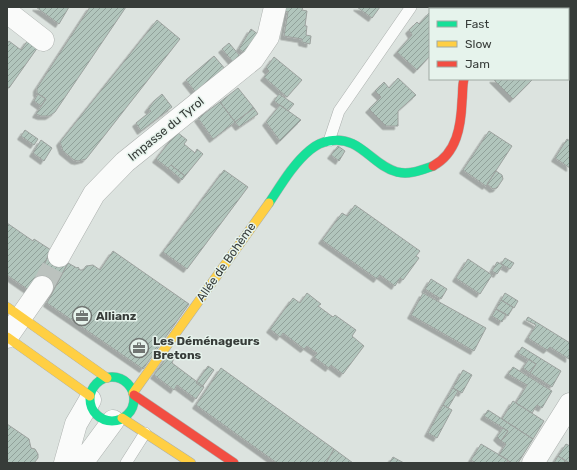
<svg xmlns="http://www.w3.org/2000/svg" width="577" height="470" font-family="Rubik,sans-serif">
<defs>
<pattern id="building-hatch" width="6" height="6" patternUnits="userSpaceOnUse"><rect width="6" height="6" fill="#b1c5bc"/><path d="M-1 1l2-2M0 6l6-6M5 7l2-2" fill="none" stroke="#91a19a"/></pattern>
<filter id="shadow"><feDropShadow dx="-3.5" dy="3.5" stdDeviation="0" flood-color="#0004"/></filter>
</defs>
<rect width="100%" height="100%" fill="#dce3df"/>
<path fill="url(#building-hatch)" stroke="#9da29f" filter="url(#shadow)" d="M36,7H69L59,24Z
M90,7H126L55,112L49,116H41L36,114L46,99L37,93V88Z
M284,7H303L302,10L307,11L305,26H307L306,35L311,36L310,44L302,42V39L284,36L288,12L284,11Z
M357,7H380L372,18Z
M567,7L570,9V43L568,45V9H565Z
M430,12V56L417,70L397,52L412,35L409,30L417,22L419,24Z
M157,20L180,39L86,159L78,161L74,160L63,151L60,142Z
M251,29L259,35L248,55L239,49Z
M28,40L38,47L9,88L7,87V44L9,41L21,50Z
M229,43L240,56L233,62L222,49Z
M214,56L226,70L197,94L186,80Z
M274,57L302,80L287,97L264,77L269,71L266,68Z
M398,78L416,95L398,111V126H386L369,109L381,97L375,91L384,82L389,88Z
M493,79H533L513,99Z
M238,88L254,108L235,122L220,102Z
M38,94L46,99L41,106L34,101Z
M162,94L172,107L141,131L136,123L151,111L148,109L154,101Z
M279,94L294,104L288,111L274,101Z
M220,102L235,122L213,139L198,118Z
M280,105L301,120L280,141L266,122Z
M254,108L258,114L239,127L235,122Z
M25,130L38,139L34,145L21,136Z
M489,131L512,146L486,186L463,170Z
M177,132L187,140L184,144L195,153L197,149L203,154L185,176L171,165L168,168L156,159Z
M567,139L570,141V168L555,158Z
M41,140L52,148L44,161L33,153Z
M338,146L345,151L339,161L331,155Z
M171,165L185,176L182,180L168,168Z
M224,170L248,187L187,269L163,252Z
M496,171L502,175L503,179L497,188L493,189L487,184Z
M355,205L420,251L416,256L419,258L403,280L400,278L395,286L380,275L377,279L322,240L342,213L347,216Z
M7,223L33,241L34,239L51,250L39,276L30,291L7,275Z
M51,250L68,263L51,294L35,283Z
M113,251L189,304L143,369L47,303L68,263L77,268L78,267L80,270H83L86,266L93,265L100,270Z
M505,258L514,263L510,269L501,264Z
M468,259L492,275L480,294L456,278Z
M497,262L503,265L497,274L492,271Z
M431,279L447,289L441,299L425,289Z
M307,293L321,304L318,306L333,317L335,315L356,330L352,336L364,346L343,374L331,365L329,368L314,357L317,353L307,346L304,349L283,333L280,337L270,329L293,298L300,303Z
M423,293L486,328L474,351L411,315Z
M505,293L518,301L514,308L501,300Z
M501,300L513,307L508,316L496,309Z
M496,309L506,314L502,322L492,316Z
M528,317L570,343L569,359L550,347L547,350L528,338L536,325L526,320Z
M522,347L561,371L552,387L530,373L536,364L518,353Z
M169,354L174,358L172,363L204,387L196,399L177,385L174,390L154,375Z
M529,359L536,364L530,373L523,368Z
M208,366L214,370L202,387L196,383Z
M513,367L552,391L542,408L537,405L532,413L516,403L527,385L508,374Z
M221,368L334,449L326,463H277L196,405Z
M463,370L472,375L462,393L453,388Z
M453,388L458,391L448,408L443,405Z
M513,401L544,421L533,439L502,419Z
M443,405L452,410L437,438L428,433Z
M488,410L533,439L518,463H512L499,455L506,444L501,441L508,431L484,416Z
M7,424L29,439L31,448L35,449L38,454V458L34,463H7Z
M503,428L508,431L501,441L497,437Z
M481,444L508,460L506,463H476L471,460Z
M566,444L570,446V463L558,456Z
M334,449L353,463H326Z
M558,456L568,463H554Z
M393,457L404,463H389Z"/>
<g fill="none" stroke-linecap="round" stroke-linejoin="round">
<path stroke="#bbc2be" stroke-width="22" stroke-dasharray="22 11" stroke-linecap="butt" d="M42,287L59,256"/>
<defs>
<path id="lane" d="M329,141L339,111L411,7
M126,463L145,433"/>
<path id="street" d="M518,9L520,7
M7,12L43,40
M59,256L94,194L125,162L253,59L268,37L275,7
M7,337L42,287
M65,463L76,424L90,400
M82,463L113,421
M533,463L570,404"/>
<path id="fast" d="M269,203C281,185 293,164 310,150C316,145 322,142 329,141C360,135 371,165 397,172C410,175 421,170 433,166
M90 399a22 22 0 1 1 44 0a22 22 0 1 1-44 0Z"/>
<path id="slow" d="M7,307L107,378
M7,337L90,396
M133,393L269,203
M122,418L191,463"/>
<path id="jam" d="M433,166C457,153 461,126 462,101C463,94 462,86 464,79
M134,395L234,463"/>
</defs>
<use href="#lane" stroke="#acb0ae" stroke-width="12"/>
<use href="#street" stroke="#acb0ae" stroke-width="23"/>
<use href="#fast" stroke="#acb0ae" stroke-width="10"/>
<use href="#slow" stroke="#acb0ae" stroke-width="10"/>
<use href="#jam" stroke="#acb0ae" stroke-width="10"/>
<use href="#lane" stroke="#fafbfa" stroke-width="11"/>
<use href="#street" stroke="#fafbfa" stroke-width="22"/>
<use href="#fast" stroke="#16e098" stroke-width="9"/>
<use href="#slow" stroke="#ffcf43" stroke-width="9"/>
<use href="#jam" stroke="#f24e42" stroke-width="9"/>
</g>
<defs>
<symbol id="office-ring" viewBox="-11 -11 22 22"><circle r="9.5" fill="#e6f3ec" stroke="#717673" stroke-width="1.5"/><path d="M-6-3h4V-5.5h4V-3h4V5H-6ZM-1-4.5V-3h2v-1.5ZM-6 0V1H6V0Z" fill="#717673"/></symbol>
</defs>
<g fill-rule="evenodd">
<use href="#office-ring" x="71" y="305" width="22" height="22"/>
<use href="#office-ring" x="128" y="337" width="22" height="22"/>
</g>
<g text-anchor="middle" stroke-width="3" stroke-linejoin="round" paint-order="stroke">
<g font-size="12" fill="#373c39" stroke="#e6f3ec">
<text transform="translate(166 129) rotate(-39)" y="4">Impasse du Tyrol</text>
<text transform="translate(226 262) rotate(-55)" y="4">Allée de Bohème</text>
</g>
<g font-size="12" font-weight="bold" fill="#373c39" stroke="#e6f3ec" text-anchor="start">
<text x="96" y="320">Allianz</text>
<text x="153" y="345">Les Déménageurs<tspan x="153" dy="14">Bretons</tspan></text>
</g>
</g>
<rect width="577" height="470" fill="none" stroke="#373c39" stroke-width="16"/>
<rect x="429" y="8" width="140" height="72" fill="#e6f3ec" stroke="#a0aaa4"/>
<rect x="437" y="21" width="20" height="6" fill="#16e098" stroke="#a0aaa4"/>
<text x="465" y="28" font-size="12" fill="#373c39">Fast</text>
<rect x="437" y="41" width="20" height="6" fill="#ffcf43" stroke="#a0aaa4"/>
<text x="465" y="48" font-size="12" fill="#373c39">Slow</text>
<rect x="437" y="61" width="20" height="6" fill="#f24e42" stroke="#a0aaa4"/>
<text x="465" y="68" font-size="12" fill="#373c39">Jam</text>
</svg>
